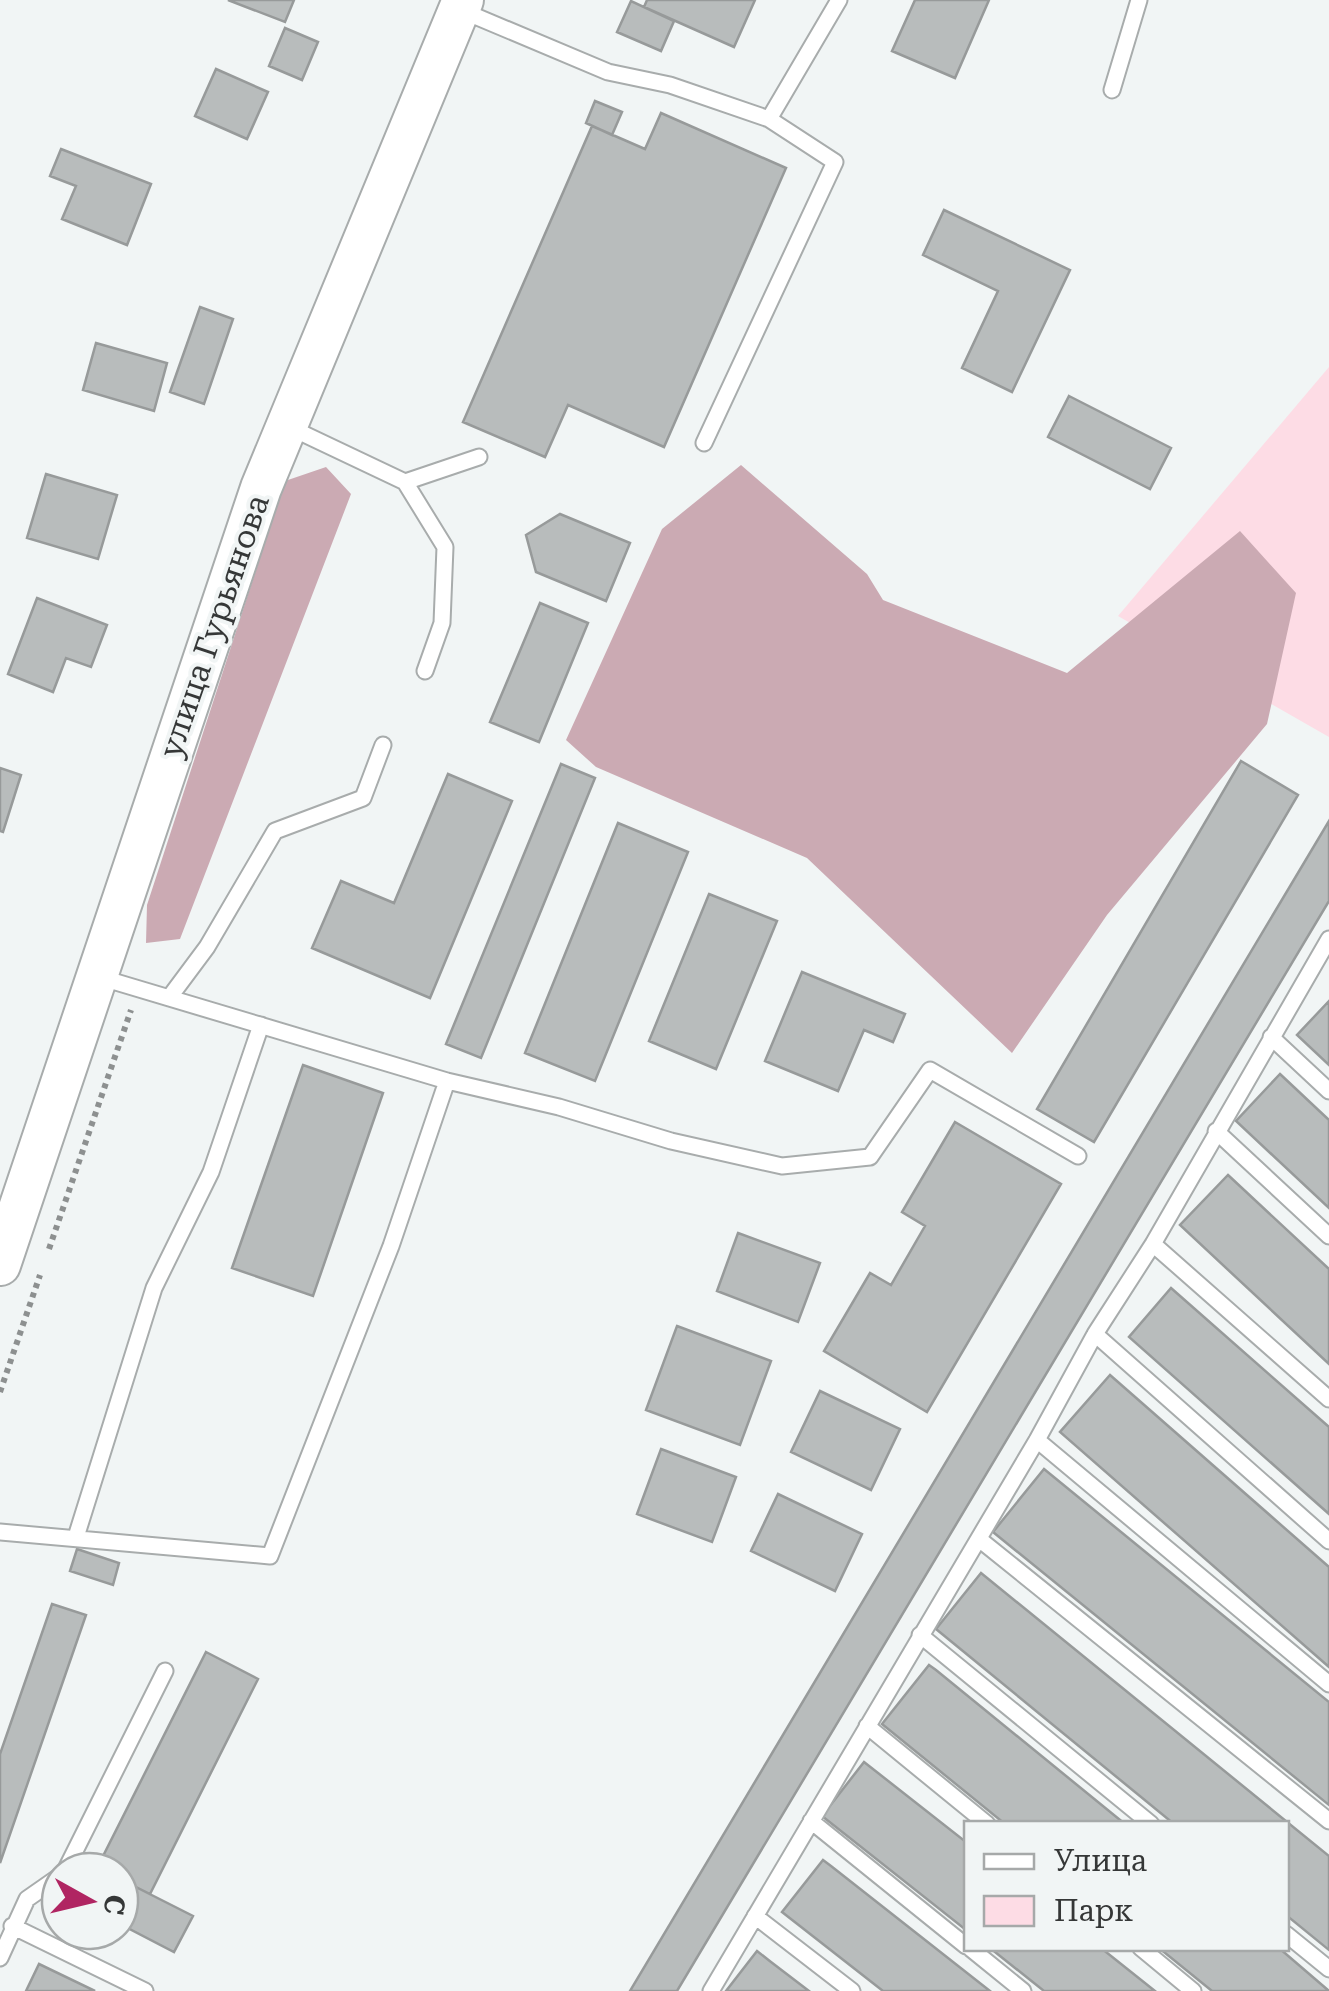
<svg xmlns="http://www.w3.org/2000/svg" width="1329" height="1991" font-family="'Roboto Serif',serif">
<rect width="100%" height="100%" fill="#f1f5f5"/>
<path fill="#fddce5" d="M1329,367V737L1118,616Z"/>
<path fill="#cbaab3" d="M741,465L867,574L883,600L1067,673L1240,531L1296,593L1267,724L1107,915L1012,1053L807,858L596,767L566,740L662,529Z
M326,467L351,494L180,939L146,943L147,905L285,481Z"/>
<path fill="#b8bcbc" stroke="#979a9a" stroke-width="2.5" d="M228,0H294L285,22Z
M647,0H755L734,47L644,7Z
M915,0H989L955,78L892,51Z
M631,1L674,21L661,51L617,32Z
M285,28L318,42L302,80L269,66Z
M216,69L268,92L247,139L195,116Z
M595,101L622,112L612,135L586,123Z
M661,113L786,168L664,447L568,405L545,457L463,422L592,126L645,149Z
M61,149L151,184L127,245L62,219L76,186L50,176Z
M944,210L1070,270L1012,392L962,368L998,291L923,255Z
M200,307L233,319L204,404L170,392Z
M96,343L167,363L154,411L83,390Z
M1069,396L1171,448L1150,489L1048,437Z
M46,474L117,495L98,559L27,538Z
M560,514L630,543L606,601L536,572L526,535Z
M37,598L107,625L91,667L66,658L53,692L8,674Z
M540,603L588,623L539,742L490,722Z
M1241,761L1298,795L1094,1142L1037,1109Z
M561,764L595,778L481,1058L446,1044Z
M0,768L21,775L3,832L0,831Z
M448,774L512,801L430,998L312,948L341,881L394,903Z
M1329,821V901L677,1991H630Z
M618,823L688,852L595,1081L525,1053Z
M709,894L777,921L716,1069L649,1041Z
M802,972L905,1014L893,1042L864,1030L838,1091L765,1061Z
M1329,1001V1065L1297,1035Z
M303,1065L383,1093L313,1296L232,1268Z
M1280,1074L1329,1120V1208L1236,1121Z
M955,1122L1061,1184L927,1412L824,1351L870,1273L891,1285L925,1226L902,1212Z
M1228,1175L1329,1269V1364L1180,1225Z
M738,1233L820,1263L798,1322L717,1291Z
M1171,1288L1329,1427V1514L1129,1337Z
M677,1326L771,1361L740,1445L646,1410Z
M1110,1375L1329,1567V1667L1060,1432Z
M820,1391L900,1429L871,1490L791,1452Z
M661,1449L736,1477L712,1542L637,1514Z
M1044,1469L1329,1702V1805L993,1532Z
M778,1494L862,1534L835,1591L751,1551Z
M77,1549L119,1563L113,1585L70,1571Z
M981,1573L1329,1856V1950L1286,1915V1824H1174L936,1629Z
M52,1604L86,1615L0,1863V1754Z
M206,1652L258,1679L150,1894L120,1879V1871L97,1868Z
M929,1665L936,1670L1125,1824H1005L882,1724Z
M864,1762L966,1842V1930L822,1816Z
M823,1860L831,1866L990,1991H883L782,1912Z
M120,1879L193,1916L174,1952L120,1924Z
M990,1948H1101L1155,1991H1044Z
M1159,1948H1279L1329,1991H1212Z
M757,1951L771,1962L809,1991H726Z
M39,1964L95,1991H26Z"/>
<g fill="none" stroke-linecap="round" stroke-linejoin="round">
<defs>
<path id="service" d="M463,11L608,72L670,85L769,119L839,0
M1112,90L1139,0
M287,426L405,482L445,547L442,623L425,671
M704,443L835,162L769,119
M405,482L479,457
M99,977L447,1081L559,1107L671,1141L782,1166L870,1157L930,1070L1078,1156
M169,998L207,947L275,831L363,798L383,745
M1271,1037L1329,1091
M1216,1131L1329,1236
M1153,1244L1329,1399
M1095,1334L1329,1541
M1037,1440L1329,1684
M0,1532L270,1556L391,1246L447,1081
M76,1537L154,1288L211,1172L261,1025
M979,1539L1329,1821
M920,1635L1151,1824
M867,1726L987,1824
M811,1821L966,1946
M65,1871L165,1671
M755,1916L852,1991
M12,1926L145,1991
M1286,1934L1329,1969
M970,1948L1023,1991
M1141,1948L1193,1991
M0,1958L27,1899L60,1876
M711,1991L1037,1440L1095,1334L1153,1244L1329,939"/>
<path id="tertiary" d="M0,1265L261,488L463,0"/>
</defs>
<use href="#service" stroke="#a8acac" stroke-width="19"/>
<use href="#tertiary" stroke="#a8acac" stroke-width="44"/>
<path stroke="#8d9090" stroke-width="6" stroke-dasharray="5 5" stroke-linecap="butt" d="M49,1249L131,1010
M0,1392L40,1275"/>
<use href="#service" stroke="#fff" stroke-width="15"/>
<use href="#tertiary" stroke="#fff" stroke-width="40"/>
</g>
<g text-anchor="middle" stroke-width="8" stroke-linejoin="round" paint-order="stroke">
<g font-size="32" fill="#353737" stroke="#f1f5f5">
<text transform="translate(214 626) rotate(-71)" y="11">улица Гурьянова</text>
</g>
</g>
<rect x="964" y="1821" width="325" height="130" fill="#f1f5f5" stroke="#a6a9a9" stroke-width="2.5"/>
<rect x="984" y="1854" width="50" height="15" fill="#ffffff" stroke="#a6a9a9" stroke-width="2.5"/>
<text x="1054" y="1871" font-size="30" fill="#353737">Улица</text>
<rect x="984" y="1896" width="50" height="30" fill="#fddce5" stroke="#a6a9a9" stroke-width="2.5"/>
<text x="1054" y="1921" font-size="30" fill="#353737">Парк</text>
<g transform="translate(90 1901) rotate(98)"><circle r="48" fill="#f1f5f5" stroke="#a6a9a9" stroke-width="2.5"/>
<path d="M0-8L18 38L0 25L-18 38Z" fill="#b02562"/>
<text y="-15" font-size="28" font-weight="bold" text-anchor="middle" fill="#353737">С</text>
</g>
</svg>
